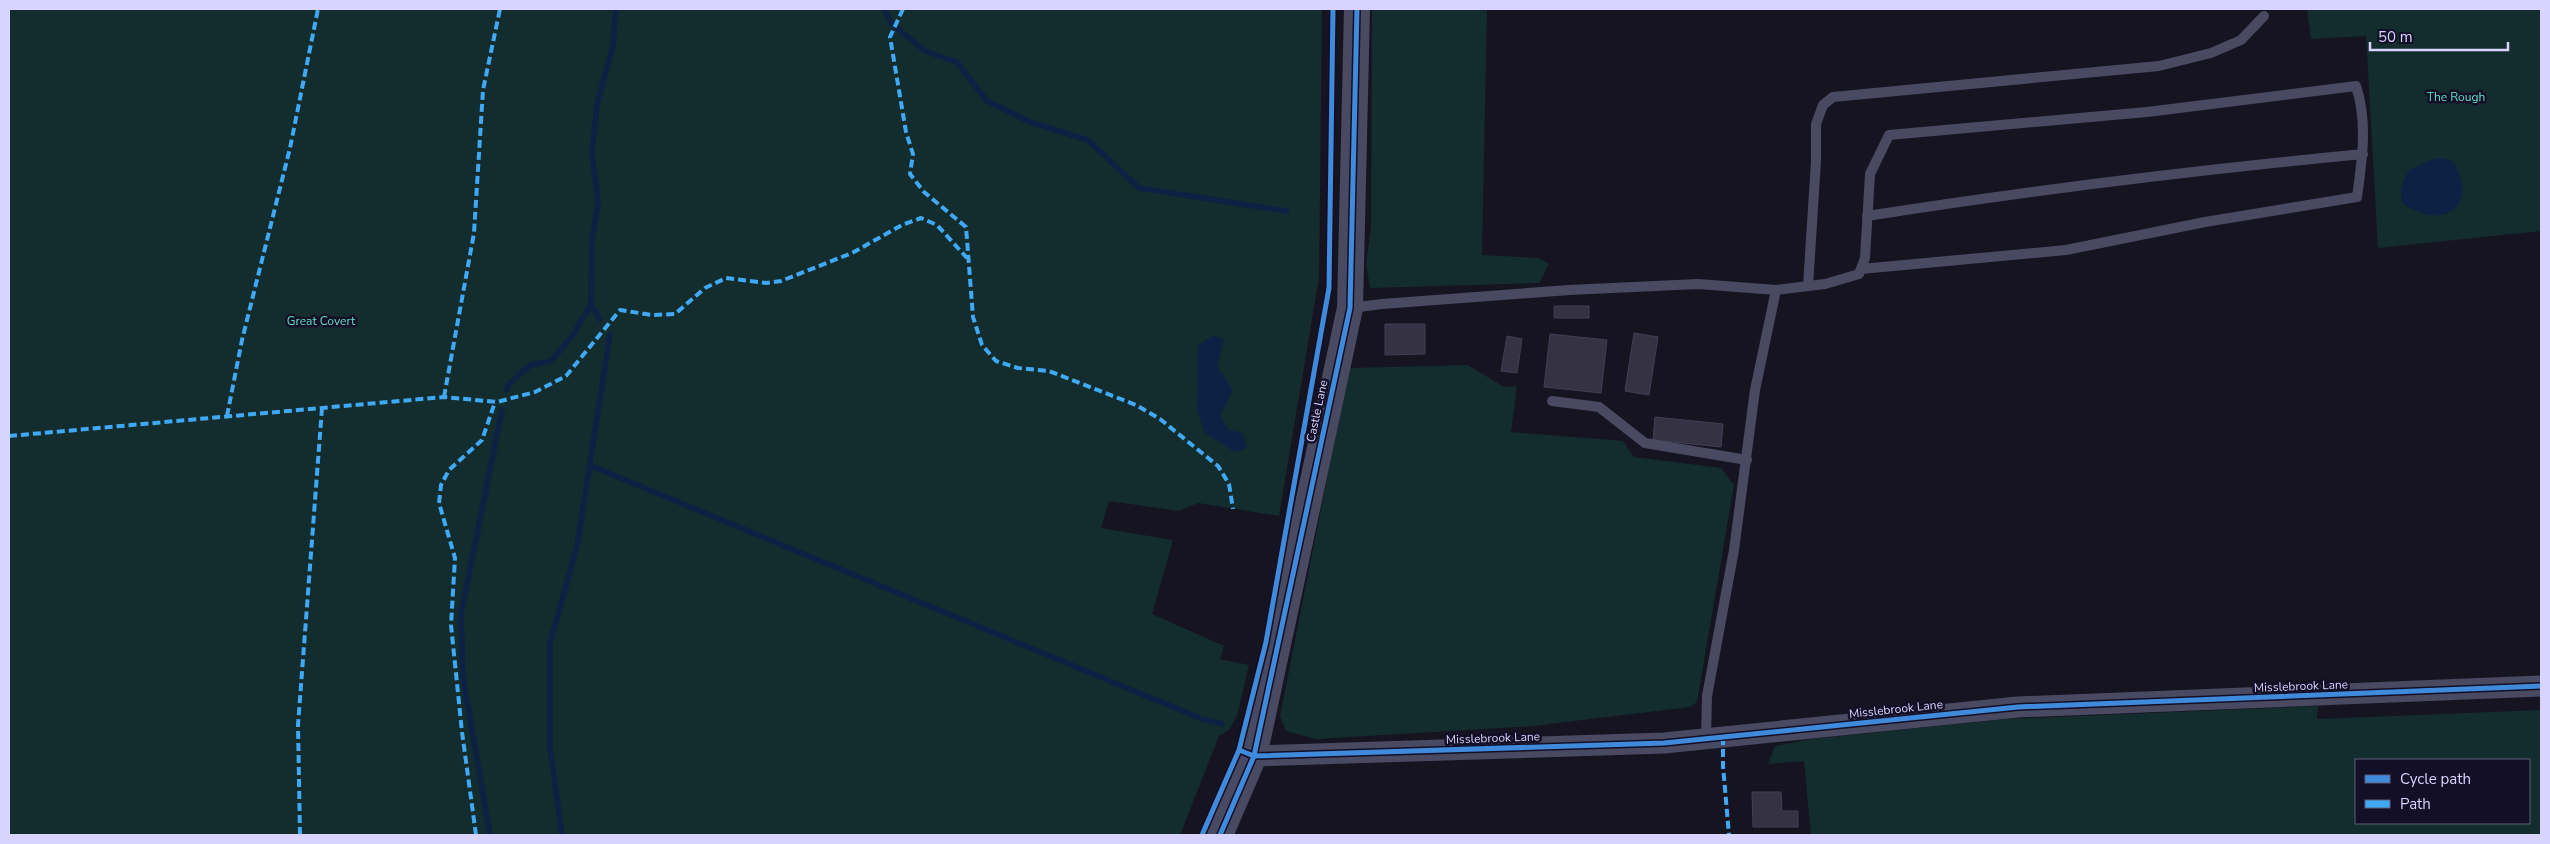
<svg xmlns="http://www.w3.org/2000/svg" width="2550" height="844" font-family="'Nunito Sans',sans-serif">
<rect width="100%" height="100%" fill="#161421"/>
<path fill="#132c2d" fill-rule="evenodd" d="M9,9H1322L1319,277L1279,516L1198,503L1179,511L1109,501L1101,528L1173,540L1152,614L1224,646L1220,659L1249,665L1237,716L1229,730L1219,736L1180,835H9Z
M1372,9H1487L1482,255L1538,258L1549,264L1539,283L1370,288L1366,263L1371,227Z
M2307,9H2541V231L2378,248L2366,36L2311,39Z
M1468,365L1504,387L1517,386L1511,432L1623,441L1634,457L1721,468L1734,485L1697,702L1690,707L1533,726L1316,739L1286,731L1280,716L1349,368Z
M2318,706L2317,719L2541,710V835H1811L1804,761L1768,764L1775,746L1812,739L2007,719ZM2356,760H2529V823H2356Z"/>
<path fill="#0d2144" d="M2436,158C2439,158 2444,158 2447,159C2454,161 2457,168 2459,174C2468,196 2458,218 2432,215C2421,214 2412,209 2403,204C2398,192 2403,182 2409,170Z
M1213,336L1224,339L1217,366L1233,390L1220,416L1229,430L1243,433L1247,448L1235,452L1205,433L1197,410L1198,345Z"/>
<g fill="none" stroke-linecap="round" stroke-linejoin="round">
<path stroke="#0d2144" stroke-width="5.5" d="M884,9L891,23L925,51L957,62L987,101L1030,122L1088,140L1139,188L1287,211
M600,319L591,304L592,240L598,202L592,152L597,105L613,45L616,9
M507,390L508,385L530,365L551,361L573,335L591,304
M589,465L1202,719L1222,724
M490,835L463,677L461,614L502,410
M562,835L550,747V643L577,546L610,335"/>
</g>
<path fill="#343243" stroke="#433f54" d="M1554,306H1589V318H1554Z
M1385,324H1425V354L1385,355Z
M1634,333L1658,337L1649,395L1625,391Z
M1550,334L1607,340L1601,393L1544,387Z
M1507,336L1522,339L1517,373L1501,371Z
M1655,417L1723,424L1721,447L1653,440Z
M1752,792H1781L1782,811H1798V827H1753Z"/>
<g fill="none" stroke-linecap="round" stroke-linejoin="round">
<path stroke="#4a4962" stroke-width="10" d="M1867,216C2032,190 2197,170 2363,154
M1808,286L1816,161V124L1823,105L1833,97L2159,66L2211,53L2241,40L2264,16
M1350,308L1382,304L1569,290L1698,284L1776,290
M1552,401L1599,407L1645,443L1747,460
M1706,739L1707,696L1734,550L1755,390L1776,290L1825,284L1859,274L1865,258L1870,174L1889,135L2147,112L2356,86C2368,122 2362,161 2357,197L2205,222L2066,250L1861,269"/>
<path stroke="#4a4962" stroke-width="21" d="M1254,756L1664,743L2018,707L2541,686"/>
<path stroke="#4a4962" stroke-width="26" d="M1220,835L1254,756L1350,308L1357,9"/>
<path stroke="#3fa9f5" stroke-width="4" stroke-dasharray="8 4" stroke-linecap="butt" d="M903,9L890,37L906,132L913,154L910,174L924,192L966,227L973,317L982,345L996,361L1018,368L1049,371L1136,405L1160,419L1218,466L1229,484L1233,509
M444,397L474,233L483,90L500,9
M227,416L242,340L290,148L318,9
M9,436L444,397L497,402L535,392L566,376L620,310L652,315L675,314L705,288L726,278L766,283L781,281L852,253L902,225L921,218L937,225L967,258
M1723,737V766L1729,835
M300,835L298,725L322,408
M476,835L462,732L451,625L455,558L439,503L441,485L449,470L482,440L495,402"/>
<defs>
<path id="cycleway" d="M1239,750L1254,756L1664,743L2018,707L2541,686
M1202,835L1239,750L1266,642L1329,288L1333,9
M1220,835L1254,756L1350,308L1357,9"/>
</defs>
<use href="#cycleway" stroke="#130f26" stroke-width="8"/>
<use href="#cycleway" stroke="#408adc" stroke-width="5"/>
</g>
<g text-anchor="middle" stroke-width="5" stroke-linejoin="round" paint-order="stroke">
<g font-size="12" fill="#5fe0c0" stroke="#130f26">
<text x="2456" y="101">The Rough</text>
<text x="321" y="325">Great Covert</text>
</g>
<g font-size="12" fill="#d9d4ff" stroke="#130f26">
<text transform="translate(1317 411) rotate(-78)" y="4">Castle Lane</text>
<text transform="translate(2301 686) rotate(-2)" y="4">Misslebrook Lane</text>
<text transform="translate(1896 709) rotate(-6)" y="4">Misslebrook Lane</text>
<text transform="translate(1493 738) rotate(-2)" y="4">Misslebrook Lane</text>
</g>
</g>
<rect width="2550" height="844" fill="none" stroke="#d9d4ff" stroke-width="20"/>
<rect x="2355" y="759" width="175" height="65" fill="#130f26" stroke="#625e7d"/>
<rect x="2365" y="775" width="25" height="8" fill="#408adc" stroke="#625e7d"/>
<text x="2400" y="784" font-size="15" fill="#d9d4ff">Cycle path</text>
<rect x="2365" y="800" width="25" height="8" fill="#3fa9f5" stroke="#625e7d"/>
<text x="2400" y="809" font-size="15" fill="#d9d4ff">Path</text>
<path d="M2370 42v8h138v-8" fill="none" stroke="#d9d4ff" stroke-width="2.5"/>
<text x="2378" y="42" font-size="15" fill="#d9d4ff" stroke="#130f26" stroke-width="4" paint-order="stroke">50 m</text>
</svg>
